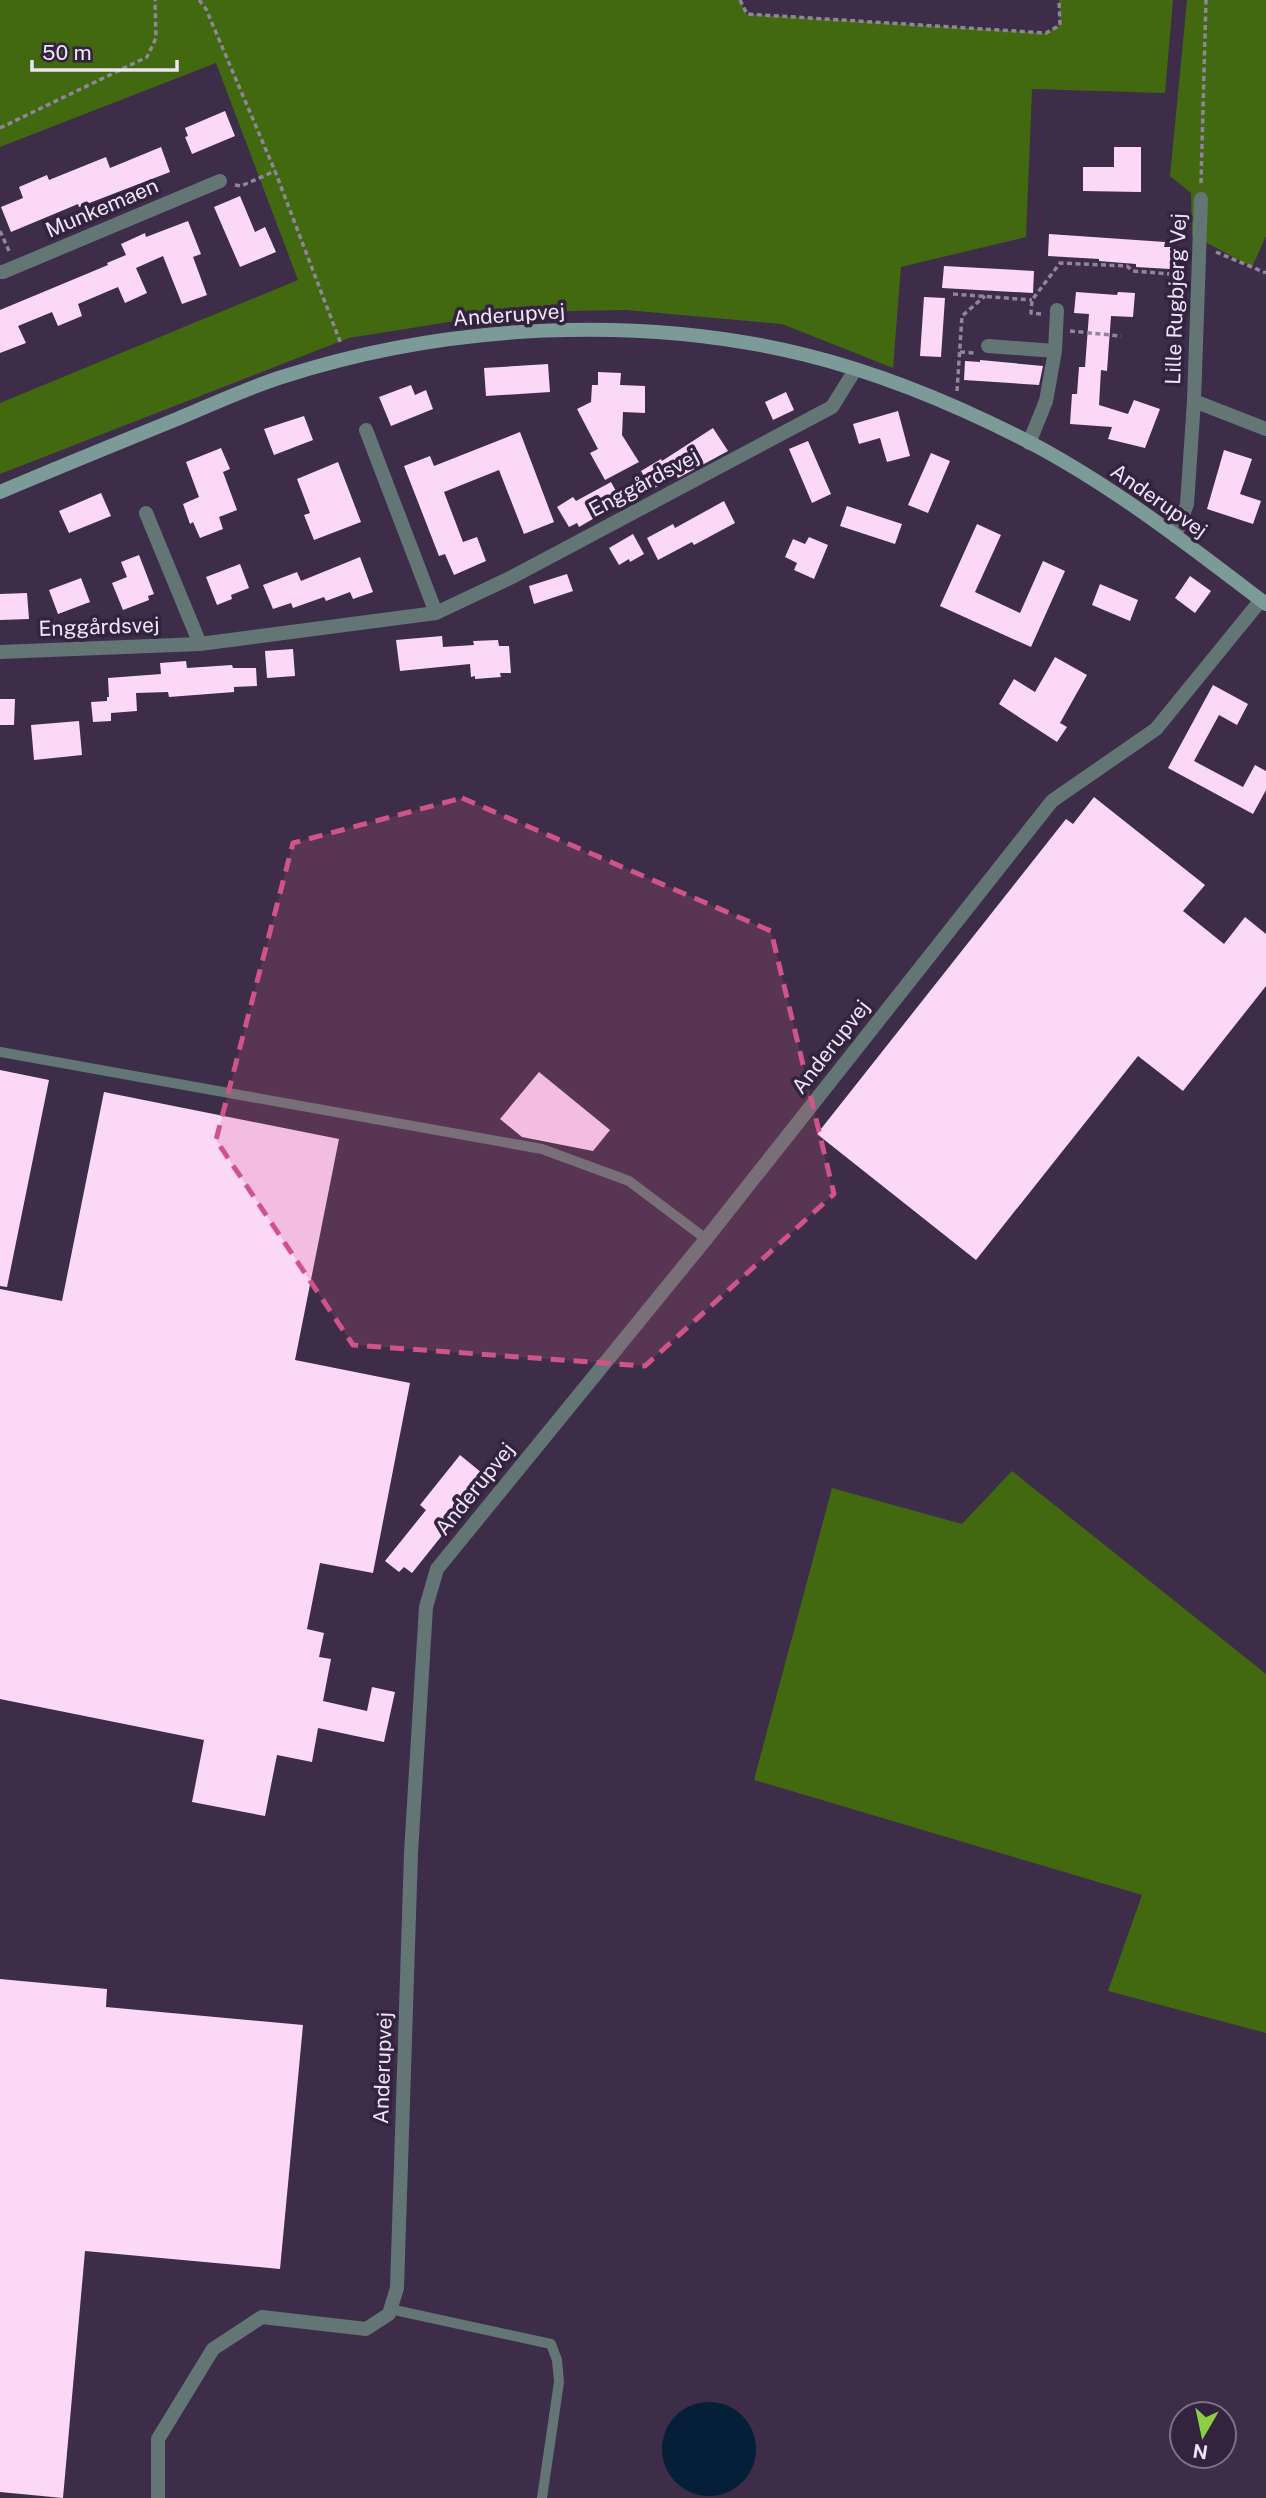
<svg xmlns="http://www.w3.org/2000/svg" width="1266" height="2498" font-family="'Public Sans',sans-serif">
<rect width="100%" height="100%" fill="#3d2d48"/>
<path fill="#426810" d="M0,0H740L747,14L1046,33L1060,25L1059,0H1173L1165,93L1032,89L1026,237L901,267L893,368L782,324L626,310L512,312L349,338L0,474V403L298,280L216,63L0,147Z
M1187,0H1266V236L1252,267L1192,235L1191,193L1170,176Z
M1012,1471L1266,1674V2033L1108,1991L1142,1895L754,1780L832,1488L962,1524Z"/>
<path fill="#061f38" d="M662 2449a47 47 0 1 1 94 0a47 47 0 1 1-94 0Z"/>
<path fill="#fcd8f7" d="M225,111L235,136L192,154L185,137L188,136L185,128Z
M161,147L170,172L79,207L78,204L11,232L1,207L23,198L19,187L47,175L49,180L106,157L110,168Z
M1114,147H1141V192L1083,191V167H1114Z
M240,196L255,232L265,227L276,252L240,267L214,207Z
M188,221L201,254L193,257L207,295L182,304L163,256L136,268L147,293L125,303L118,287L78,304L82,316L58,326L52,312L18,326L26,343L0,353V310L108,265L107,263L126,255L121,244L145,233L146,237Z
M1049,234L1165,242L1164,247H1171L1170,269L1136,267V264L1099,261V259L1048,256Z
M944,266L1034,271L1033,293L942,288Z
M1076,292L1117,295L1118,292L1135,293L1133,317L1111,316L1107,371L1101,370L1099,405L1128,414L1134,400L1160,409L1145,448L1108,439L1112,427L1070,424L1072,394H1077L1079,367H1085L1089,314L1074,313Z
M924,297L945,298L941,357L920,356Z
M980,360L1043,366L1039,385L964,380L965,361L980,362Z
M548,364L550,392L486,396L484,368Z
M598,372L621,373L620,385L645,386V413L623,412L622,435L639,462L605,480L590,453L598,449L577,409L591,402L592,385H598Z
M411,385L415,395L426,390L433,409L391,426L379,397Z
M786,392L794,410L773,420L765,402Z
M898,411L910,456L887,462L880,438L859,444L853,424Z
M304,416L313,440L274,455L264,429Z
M713,428L728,451L678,478L676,474L652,490L641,471L661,459L662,461Z
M520,432L554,522L524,534L499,470L444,492L463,542L477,537L486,561L454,575L445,554L439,556L404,466L430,456L434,466Z
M808,441L831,494L812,503L789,449Z
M221,448L230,469L223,472L237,510L219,517L223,529L200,538L193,522L190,524L183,504L199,497L186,462Z
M1224,450L1252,459L1240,494L1261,501L1253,524L1207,509Z
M931,453L950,461L928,513L908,505Z
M338,462L361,522L314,540L304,515L310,513L297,479Z
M611,482L622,502L579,527L577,523L569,527L557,507L573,497L576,501Z
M101,493L111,516L69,533L59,511Z
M724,501L735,523L694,545L692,542L658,560L647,538L673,524L675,528Z
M847,506L902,524L895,544L840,526Z
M977,524L1001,535L975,592L1020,613L1043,561L1065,571L1031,647L940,606Z
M633,534L644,554L630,562L629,559L619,565L609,548Z
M809,537L828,545L814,579L794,570L797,563L785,557L793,539L805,544Z
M139,555L154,594L148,596L149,600L123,610L112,583L127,577L121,562Z
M360,557L373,592L353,599L350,592L326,601L324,597L293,608L291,603L273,609L263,585L297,572L301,581Z
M240,564L249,588L231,595L232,599L217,605L206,577Z
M567,574L573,591L534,604L529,586Z
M1190,576L1211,591L1195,613L1175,598Z
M81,578L90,602L58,614L49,590Z
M1100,584L1138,600L1130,621L1092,605Z
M27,593L29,619L0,620V594Z
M442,636L443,647L474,645L473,641L498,640L499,646H509L511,673H500L501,677L475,679V676L471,677L470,664L400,671L396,640Z
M293,649L295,676L267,678L265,651Z
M1055,657L1087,675L1060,723L1067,727L1057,742L999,704L1014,679L1035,692Z
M186,661L187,668L232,665L233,668H256L257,686L234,687V692L169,697L168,692L136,693L137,711L111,713V721L93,722L91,702L107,701V697H109L108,678L161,674L160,663Z
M1213,685L1248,704L1237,725L1219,715L1194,761L1243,787L1255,765L1266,771V790L1253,814L1168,768Z
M0,699H15L14,725H0Z
M79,721L82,755L34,760L31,725Z
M1094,797L1205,885L1183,911L1224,944L1245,917L1266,934V986L1183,1091L1138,1056L976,1260L817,1134L1066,819L1073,824Z
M0,1070L49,1080L7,1287L0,1286Z
M539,1072L610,1130L593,1151L522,1137L500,1119Z
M104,1092L339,1139L295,1360L410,1383L373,1573L320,1563L307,1629L324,1633L319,1657L331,1659L323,1701L367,1711L372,1687L395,1692L384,1742L318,1728L312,1762L277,1755L265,1816L192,1802L204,1740L0,1699V1289L62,1301Z
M460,1455L488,1478L412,1573L404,1567L399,1572L385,1561L426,1510L420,1505Z
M0,1979L107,1989L106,2007L303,2025L280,2269L85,2251L63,2498L0,2492Z"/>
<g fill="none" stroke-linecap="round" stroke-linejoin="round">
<path stroke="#91859b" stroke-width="3.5" stroke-dasharray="5 3.5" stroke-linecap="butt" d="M199,0L206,9L275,171L341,344
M740,0L747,14L1046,33L1060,25L1059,0
M0,128L147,57L156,38L155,0
M1201,183L1206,0
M235,185L241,186L275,171
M0,231L9,251
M1216,252L1266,273
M953,294L1032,300
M1041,314L1031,313L1032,300L1060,263L1127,266L1133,271L1183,275
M1070,331L1121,336
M960,352L975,353
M957,391L962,316L985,296"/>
<path stroke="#637675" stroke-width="10" d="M0,1052L542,1149L629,1181L706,1239
M390,2309L551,2344L557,2360L559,2382L542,2498"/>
<path stroke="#637675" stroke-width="14" d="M0,272H3L220,181
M988,346L1055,351L1046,401L1029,443
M1055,351L1057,310
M1194,401L1266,429
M366,430L436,613
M146,513L200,644
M1175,536L1187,504L1194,401L1201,199
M0,652L200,644L436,613L512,577L832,407L855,370
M158,2498V2439L213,2349L262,2317L366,2329L389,2314L397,2288L411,1853L426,1607L437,1569L706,1239L1052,801L1156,729L1261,600"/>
<path stroke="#7b9a98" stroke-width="14" d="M0,492C59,467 118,443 177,419C213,404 249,387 285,376C447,324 641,314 806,355C883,374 959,406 1029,442C1113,486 1190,546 1266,604"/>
</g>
<path fill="#cf5589" fill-opacity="0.2" stroke="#cf5589" stroke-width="5" stroke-dasharray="14 9" stroke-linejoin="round" d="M462,798L771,931L834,1194L645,1366L353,1345L216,1140L293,843Z"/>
<g text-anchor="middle" stroke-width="7" stroke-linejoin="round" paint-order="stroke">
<g font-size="21" fill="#ede4f5" stroke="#33233e">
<text transform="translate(102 208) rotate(-23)" y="7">Munkemaen</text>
<text transform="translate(1176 299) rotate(-88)" y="7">Lille Rugbjerg Vej</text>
<text transform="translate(509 315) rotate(-4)" y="7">Anderupvej</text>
<text transform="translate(644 483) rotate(-28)" y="7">Enggårdsvej</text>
<text transform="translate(1159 501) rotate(35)" y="7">Anderupvej</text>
<text transform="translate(99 627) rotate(-2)" y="7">Enggårdsvej</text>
<text transform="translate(831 1047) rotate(-52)" y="7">Anderupvej</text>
<text transform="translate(475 1489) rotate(-51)" y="7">Anderupvej</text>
<text transform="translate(383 2068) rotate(-88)" y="7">Anderupvej</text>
</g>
</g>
<g transform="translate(1203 2435) rotate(189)"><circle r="33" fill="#33233e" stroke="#7d7087" stroke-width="2"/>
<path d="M0-5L12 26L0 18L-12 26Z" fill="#8dce44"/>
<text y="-10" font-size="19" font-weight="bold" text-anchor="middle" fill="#ede4f5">N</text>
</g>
<path d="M32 60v10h145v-10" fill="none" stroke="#ede4f5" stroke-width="3.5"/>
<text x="42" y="60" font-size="21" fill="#ede4f5" stroke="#33233e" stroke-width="5" paint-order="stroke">50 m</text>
</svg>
